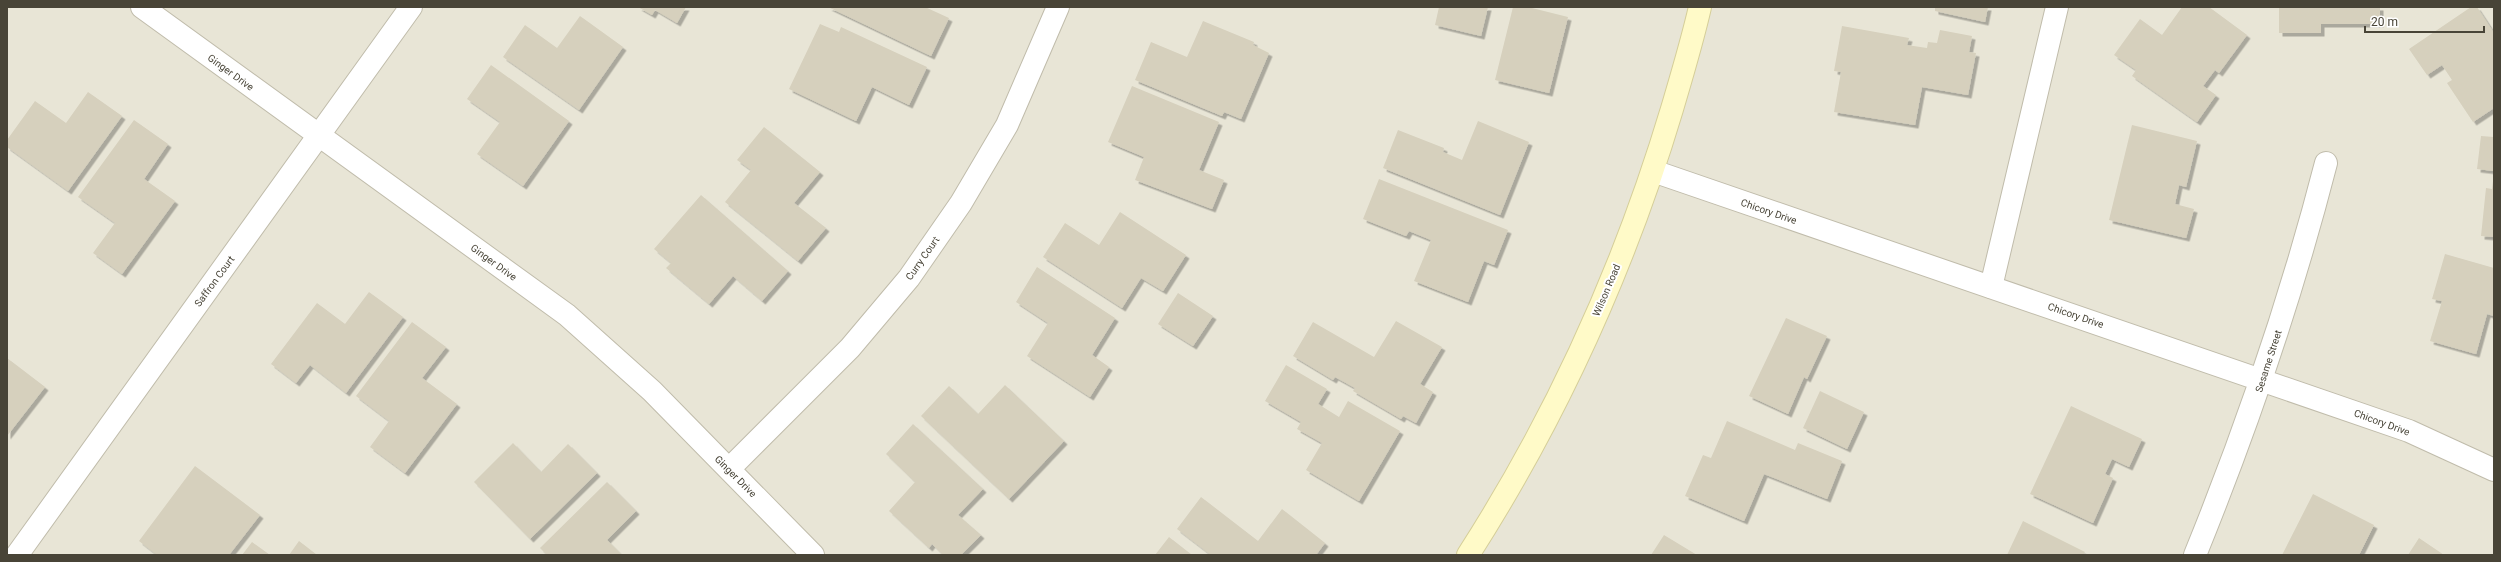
<svg xmlns="http://www.w3.org/2000/svg" width="2501" height="562" font-family="Roboto,sans-serif">
<defs>
<filter id="shadow"><feDropShadow dx="3.5" dy="3.5" stdDeviation="0" flood-color="#0004"/></filter>
</defs>
<rect width="100%" height="100%" fill="#f4f3e8"/>
<path fill="#e8e5d6" d="M7,7H2494V555H7Z"/>
<path fill="#d6d0bd" filter="url(#shadow)" d="M638,7H686L677,23L655,10L652,15Z
M828,7H925L949,18L931,56Z
M1439,7H1488L1481,36L1435,25Z
M1513,7H1528L1568,17L1549,93L1495,80Z
M1935,7H1988L1985,22L1935,11Z
M2182,7H2209L2247,35L2219,73L2215,70L2203,86L2216,95L2197,122L2132,76L2136,70L2114,55L2140,19L2162,35Z
M2279,7H2380V24H2321V33H2279Z
M2471,7H2477L2494,33V108L2473,122L2447,83L2452,80L2442,65L2427,75L2409,49Z
M580,16L623,47L579,110L503,57L525,25L557,48Z
M1203,21L1254,42L1253,45L1269,53L1241,119L1224,112L1222,116L1135,80L1151,42L1187,57Z
M820,24L839,32L841,27L927,67L909,105L872,87L856,121L789,89Z
M1842,26L1909,38L1907,45L1927,48L1928,42L1937,43L1940,30L1972,36L1969,52L1976,53L1968,95L1922,87L1915,125L1834,112L1841,72L1834,71Z
M491,65L569,121L523,186L477,154L500,122L467,99Z
M1132,86L1219,122L1199,170L1224,180L1212,209L1135,180L1144,157L1108,142Z
M88,92L122,116L68,191L7,147V140L35,101L66,123Z
M134,120L168,144L144,179L175,201L122,274L93,253L115,223L78,197Z
M1478,121L1529,142L1500,215L1383,168L1398,130L1444,148L1443,152L1462,160Z
M2132,125L2197,141L2186,187L2179,185L2175,204L2194,209L2186,238L2109,220Z
M764,127L820,172L794,203L826,228L798,261L725,202L751,170L737,160Z
M2481,136L2494,137V171L2477,169Z
M1379,179L1508,230L1494,265L1484,261L1468,302L1414,281L1431,240L1409,231L1406,236L1363,219Z
M2493,181H2494V237L2481,236L2486,188L2492,189Z
M701,195L788,271L762,301L733,276L709,304L666,268L671,263L654,249Z
M1120,212L1186,255L1163,291L1141,278L1122,308L1043,257L1065,223L1099,245Z
M2445,254L2494,268V316L2487,314L2476,354L2430,341L2442,301L2432,299Z
M1037,267L1115,318L1092,355L1109,367L1090,397L1027,356L1048,323L1016,302Z
M369,292L403,317L346,393L310,365L296,383L271,364L317,303L345,324Z
M1178,293L1213,316L1193,346L1158,324Z
M1786,318L1827,336L1807,379L1804,377L1788,414L1749,396Z
M1396,321L1442,347L1420,384L1433,392L1416,423L1403,416L1401,419L1353,391L1355,388L1335,377L1333,380L1293,356L1313,322L1374,357Z
M412,322L446,347L422,378L457,404L405,473L370,447L389,421L356,396Z
M7,358L45,387L7,436Z
M1286,365L1327,389L1318,404L1339,417L1348,401L1400,431L1359,501L1306,470L1322,443L1297,429L1301,422L1265,401Z
M1005,385L1064,441L1009,499L921,416L949,386L978,414Z
M1820,391L1864,412L1847,449L1803,428Z
M2071,406L2142,439L2129,467L2112,459L2105,474L2113,478L2093,523L2030,494Z
M1727,421L1795,450L1798,443L1842,461L1827,499L1764,474L1744,521L1685,496L1703,455L1711,458Z
M913,424L983,489L958,515L981,535L961,555H943L932,544L929,548L889,511L915,482L886,454Z
M513,443L541,472L568,444L597,473L530,539L474,482Z
M195,466L260,515L229,555H157L139,541Z
M607,482L636,511L607,540L622,555H547L540,548Z
M2313,494L2374,525L2359,555H2282Z
M1201,497L1258,541L1282,509L1325,543L1316,555H1211L1177,529Z
M2023,521L2085,552L2083,555H2007Z
M1664,535L1697,555H1651Z
M1169,537L1192,555H1155Z
M2419,538L2444,555H2408Z
M299,541L317,555H289Z
M252,542L270,555H242Z"/>
<g fill="none" stroke-linecap="round" stroke-linejoin="round">
<defs>
<path id="lane" d="M1991,287L2057,7"/>
<path id="street" d="M142,7L567,315L652,391L813,555
M1653,171L2409,431L2494,470
M729,469L850,348L909,278L961,203L1007,125L1058,7
M17,555L411,7
M2195,555C2248,425 2291,299 2326,163"/>
<path id="secondary" d="M1468,555C1556,418 1625,266 1672,109C1682,75 1692,42 1700,7"/>
</defs>
<use href="#lane" stroke="#c0bcab" stroke-width="24"/>
<use href="#street" stroke="#c0bcab" stroke-width="24"/>
<use href="#secondary" stroke="#d5ce98" stroke-width="24"/>
<use href="#lane" stroke="#fff" stroke-width="22"/>
<use href="#street" stroke="#fff" stroke-width="22"/>
<use href="#secondary" stroke="#fffac8" stroke-width="22"/>
</g>
<g text-anchor="middle" stroke-width="4" stroke-linejoin="round" paint-order="stroke">
<g font-size="10" fill="#484437" stroke="#fff">
<text transform="translate(231 72) rotate(36)" y="4">Ginger Drive</text>
<text transform="translate(1769 211) rotate(19)" y="4">Chicory Drive</text>
<text transform="translate(922 258) rotate(-55)" y="4">Curry Court</text>
<text transform="translate(494 262) rotate(36)" y="4">Ginger Drive</text>
<text transform="translate(214 281) rotate(-54)" y="4">Saffron Court</text>
<text transform="translate(1606 290) rotate(-67)" y="4">Wilson Road</text>
<text transform="translate(2076 315) rotate(19)" y="4">Chicory Drive</text>
<text transform="translate(2268 361) rotate(-72)" y="4">Sesame Street</text>
<text transform="translate(2382 422) rotate(20)" y="4">Chicory Drive</text>
<text transform="translate(736 476) rotate(45)" y="4">Ginger Drive</text>
</g>
</g>
<rect width="2501" height="562" fill="none" stroke="#484437" stroke-width="16"/>
<path d="M2365 26v6h119v-6" fill="none" stroke="#484437" stroke-width="2"/>
<text x="2371" y="26" font-size="12" fill="#484437" stroke="#ffffff" stroke-width="3" paint-order="stroke">20 m</text>
</svg>
